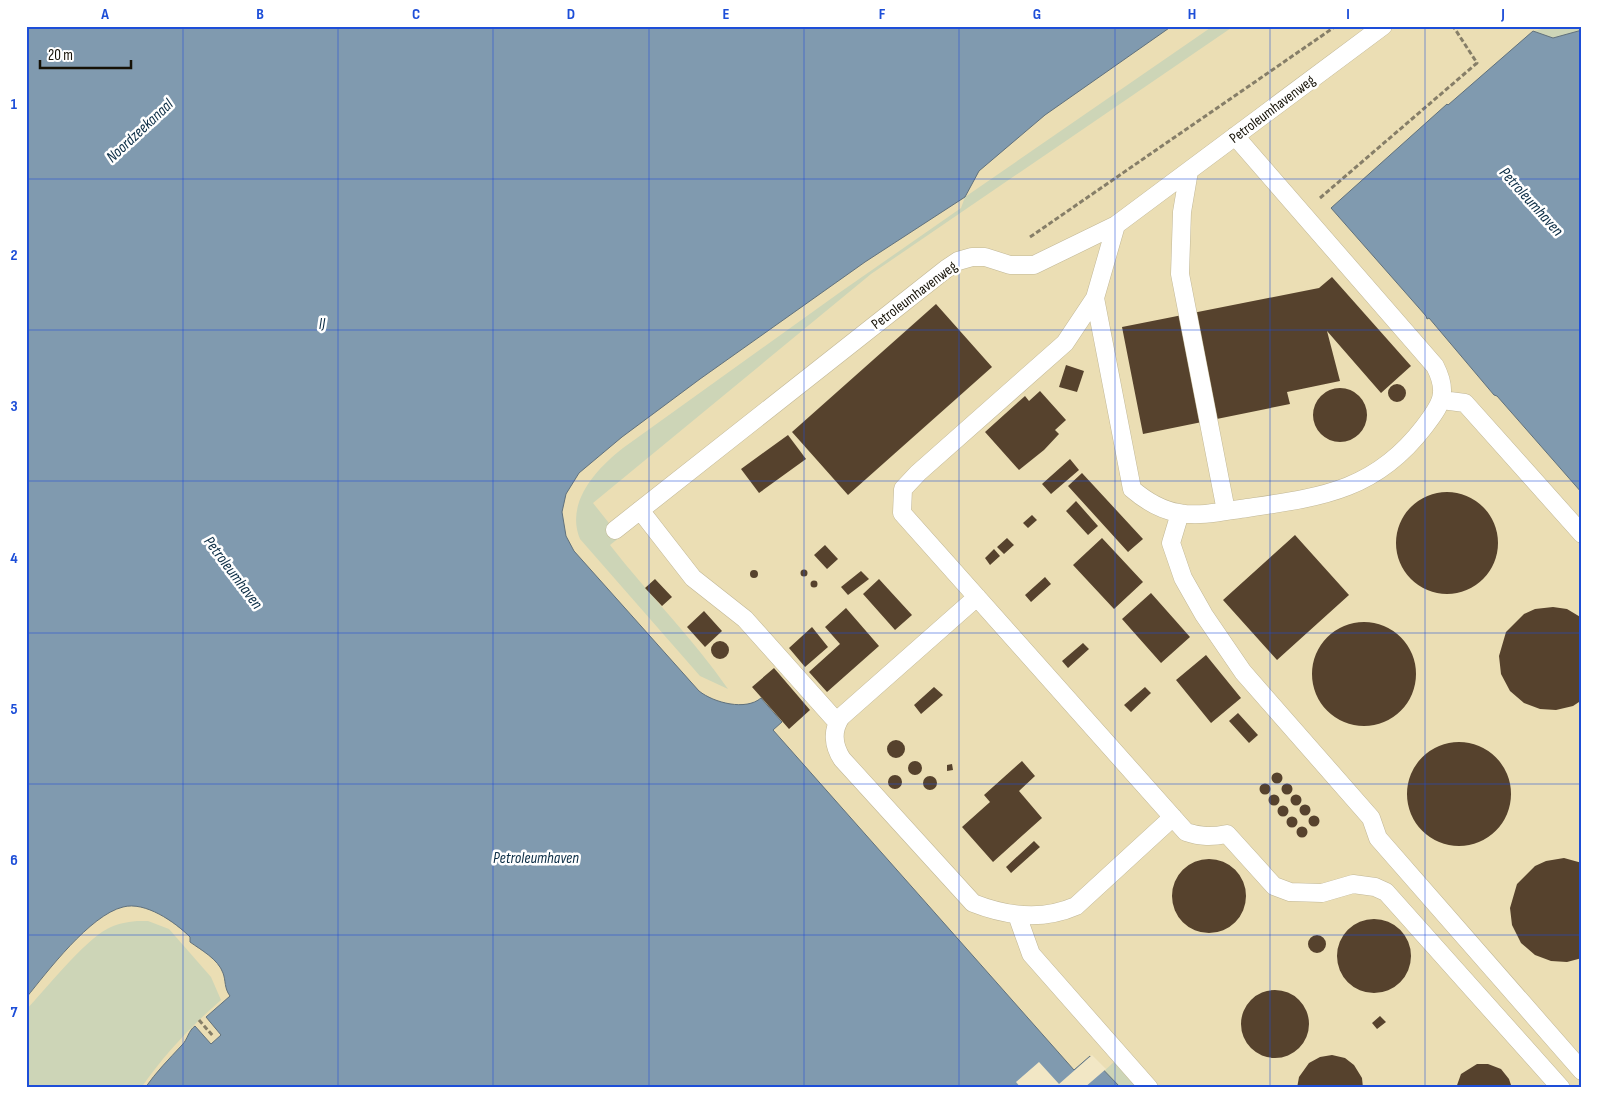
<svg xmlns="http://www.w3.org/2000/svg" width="1608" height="1114" font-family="'Sofia Sans Condensed',sans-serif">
<rect width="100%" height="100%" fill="#f2e7c5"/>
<path fill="#ebdeb4" d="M957,26H1582V1088H26V939Z"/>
<path fill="#cdd5b7" d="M1213,26H1234L871,274L593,503L620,537L610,545C648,594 693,638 728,689L700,676L580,539C565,503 596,469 623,448L839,293L961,208L965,197Z
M1556,26H1582V30L1553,38L1533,31Z
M137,921H148L169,929L211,977L221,1000C191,1026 164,1055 141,1088H26V1010C46,989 83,942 107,929C116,924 126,922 137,921Z
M1114,1062L1137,1088H1121L1104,1071Z"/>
<path fill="#809aaf" stroke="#60717c" d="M26,26H1172L1045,115L979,171L965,197L865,262L700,379L622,437L579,473L566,494L562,512L566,536L574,551L699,691C714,703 746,711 761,698L782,722L773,730L1074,1070L1090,1056L1121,1088H145C156,1072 169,1059 182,1045C188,1039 188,1031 195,1026L211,1044L221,1035L206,1017L230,996C224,988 226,981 223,973C218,959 201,950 190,942V937C175,922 145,901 123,907C90,915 47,972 26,998Z
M1582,30V493L1497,396L1494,395L1429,318L1427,319L1426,316L1331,208L1447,104L1448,105L1533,31L1553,38Z"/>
<path fill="#f2e7c5" d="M1092,1055L1106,1069L1084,1088H1021L1016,1082L1039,1062L1059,1084Z"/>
<path fill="#56422d" d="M1332,277L1411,366L1381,393L1327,331L1340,381L1287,392L1290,404L1143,434L1122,327L1319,288Z
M936,304L992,367L848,495L792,432Z
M1066,365L1084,371L1077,392L1059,387Z
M1388 393a9 9 0 1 1 18 0a9 9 0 1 1-18 0Z
M1313 415a27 27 0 1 1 54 0a27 27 0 1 1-54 0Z
M1040,391L1066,420L1055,430L1059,434L1044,450L1019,470L985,432L1025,396L1029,401Z
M788,435L806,459L759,493L741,469Z
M1070,459L1079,470L1051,494L1042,484Z
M1082,473L1143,539L1128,552L1068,486Z
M1396 543a51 51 0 1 1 102 0a51 51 0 1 1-102 0Z
M1076,501L1098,526L1088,535L1066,511Z
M1032,515L1037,520L1028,528L1023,523Z
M1295,535L1349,595L1277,660L1223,600Z
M1007,538L1014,545L1004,554L997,547Z
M1102,538L1143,582L1114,609L1073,565Z
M825,545L838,559L827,569L814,555Z
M994,549L1000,556L990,565L985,558Z
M800.5 573a3.5 3.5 0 1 1 7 0a3.5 3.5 0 1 1-7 0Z
M750 574a4 4 0 1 1 8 0a4 4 0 1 1-8 0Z
M861,571L869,579L848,595L841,587Z
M1045,577L1051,584L1031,602L1025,595Z
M655,579L672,597L662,606L645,588Z
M879,579L912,615L895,630L863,594Z
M810.5 584a3.5 3.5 0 1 1 7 0a3.5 3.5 0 1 1-7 0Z
M1151,593L1190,637L1161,663L1122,619Z
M1553,607L1567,609L1582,618V700L1573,706L1556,710L1540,709L1524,703L1510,691L1501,674L1499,656L1506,632L1524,614L1535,609Z
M846,608L879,646L827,692L809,672L840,644L825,627Z
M704,611L722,631L705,647L687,627Z
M1312 674a52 52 0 1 1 104 0a52 52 0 1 1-104 0Z
M812,627L828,647L805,667L789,648Z
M711 650a9 9 0 1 1 18 0a9 9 0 1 1-18 0Z
M1083,643L1089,649L1068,668L1062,661Z
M1206,655L1241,698L1211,723L1176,680Z
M774,668L810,710L789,729L752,687Z
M934,687L943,695L921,714L914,705Z
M1145,687L1151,693L1131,712L1124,705Z
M1238,713L1258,735L1249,743L1229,721Z
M887 749a9 9 0 1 1 18 0a9 9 0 1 1-18 0Z
M1407 794a52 52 0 1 1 104 0a52 52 0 1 1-104 0Z
M908 768a7 7 0 1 1 14 0a7 7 0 1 1-14 0Z
M1022,761L1035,776L1019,791L1042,818L993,862L962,827L990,802L984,795Z
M952,764L953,770L947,771V765Z
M1271.5 778a5.5 5.5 0 1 1 11 0a5.5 5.5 0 1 1-11 0Z
M888 782a7 7 0 1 1 14 0a7 7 0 1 1-14 0Z
M923 783a7 7 0 1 1 14 0a7 7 0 1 1-14 0Z
M1281.5 789a5.5 5.5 0 1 1 11 0a5.5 5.5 0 1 1-11 0Z
M1259.5 789a5.5 5.5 0 1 1 11 0a5.5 5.5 0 1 1-11 0Z
M1290.5 800a5.5 5.5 0 1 1 11 0a5.5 5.5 0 1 1-11 0Z
M1268.5 800a5.5 5.5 0 1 1 11 0a5.5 5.5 0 1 1-11 0Z
M1299.5 810a5.5 5.5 0 1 1 11 0a5.5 5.5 0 1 1-11 0Z
M1277.5 811a5.5 5.5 0 1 1 11 0a5.5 5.5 0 1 1-11 0Z
M1308.5 821a5.5 5.5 0 1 1 11 0a5.5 5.5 0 1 1-11 0Z
M1286.5 822a5.5 5.5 0 1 1 11 0a5.5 5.5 0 1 1-11 0Z
M1296.5 832a5.5 5.5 0 1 1 11 0a5.5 5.5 0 1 1-11 0Z
M1034,841L1040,847L1011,873L1006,867Z
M1564,858L1582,863V958L1567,962L1551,961L1535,955L1521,943L1512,925L1510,908L1517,884L1535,866L1546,861Z
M1172 896a37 37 0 1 1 74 0a37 37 0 1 1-74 0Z
M1337 956a37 37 0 1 1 74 0a37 37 0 1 1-74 0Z
M1308 944a9 9 0 1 1 18 0a9 9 0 1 1-18 0Z
M1241 1024a34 34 0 1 1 68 0a34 34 0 1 1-68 0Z
M1380,1016L1386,1022L1377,1029L1372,1023Z
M1332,1055L1345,1058L1354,1065L1362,1078L1363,1088H1297L1299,1077L1309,1063L1320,1057Z
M1477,1064H1488L1501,1069L1509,1079L1512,1088H1456L1461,1074Z"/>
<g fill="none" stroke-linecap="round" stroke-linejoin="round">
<defs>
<path id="service" d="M1189,171L1182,212L1180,274L1226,511
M1116,225L1095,298L1065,343L918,473L903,489L902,513L1186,832C1201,837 1212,837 1227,834L1274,886L1290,892L1322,893L1353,884L1375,887L1386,892L1561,1088
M1095,298L1132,489C1146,501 1160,510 1179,513C1201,517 1225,511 1247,508C1321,497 1375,491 1424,427C1441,405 1449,393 1435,366L1235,136
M1442,400L1465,403L1582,534
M640,510L693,578L745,619L837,722
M1180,513L1171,543L1183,578L1204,615L1243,672L1371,818L1378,838L1582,1071
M615,530L946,269L958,261L972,257H985L1010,265H1034L1116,225L1383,26
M977,597L841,717C832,730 833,745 842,759L973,903C1006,916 1042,921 1076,906L1173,817
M1017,915L1031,954L1149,1088"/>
</defs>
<use href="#service" stroke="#c1b796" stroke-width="19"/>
<path stroke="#867e68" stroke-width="3" stroke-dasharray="5 2.5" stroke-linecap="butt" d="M1320,198L1477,63L1453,26
M1030,237L1336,26
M199,1020L213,1036"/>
<use href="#service" stroke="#fff" stroke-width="18"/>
</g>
<path fill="none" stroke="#1d4ed8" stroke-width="1" stroke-opacity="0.55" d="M183,26V1088M338,26V1088M493,26V1088M649,26V1088M804,26V1088M959,26V1088M1115,26V1088M1270,26V1088M1425,26V1088M26,179H1582M26,330H1582M26,481H1582M26,633H1582M26,784H1582M26,935H1582"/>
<g text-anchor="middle" stroke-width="5" stroke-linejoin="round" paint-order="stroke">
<g font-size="15" fill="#151106" stroke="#fff">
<text transform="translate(1272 109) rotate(-37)" y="5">Petroleumhavenweg</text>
<text transform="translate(914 295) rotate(-37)" y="5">Petroleumhavenweg</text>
</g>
<g font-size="16" font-style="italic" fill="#0b2d45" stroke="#fff">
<text transform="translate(139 130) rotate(-43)" y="6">Noordzeekanaal</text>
<text transform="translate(1532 201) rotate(48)" y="6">Petroleumhaven</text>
<text x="322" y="329">IJ</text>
<text transform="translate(234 572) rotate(53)" y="6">Petroleumhaven</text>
<text x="536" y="863">Petroleumhaven</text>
</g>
</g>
<rect width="1608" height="1114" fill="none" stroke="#ffffff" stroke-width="55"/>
<path d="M40 60v8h91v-8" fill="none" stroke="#151106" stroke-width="2.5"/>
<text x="48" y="60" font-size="15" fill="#151106" stroke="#ffffff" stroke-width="4" paint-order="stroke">20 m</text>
<rect x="28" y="28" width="1552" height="1058" fill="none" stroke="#1d4ed8" stroke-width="2"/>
<g font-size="16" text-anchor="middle" font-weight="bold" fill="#1d4ed8">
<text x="105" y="19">A</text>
<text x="260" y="19">B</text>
<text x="416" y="19">C</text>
<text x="571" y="19">D</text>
<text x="726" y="19">E</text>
<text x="882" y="19">F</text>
<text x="1037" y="19">G</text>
<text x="1192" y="19">H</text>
<text x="1348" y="19">I</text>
<text x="1503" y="19">J</text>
<text x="14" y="109">1</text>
<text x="14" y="260">2</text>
<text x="14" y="411">3</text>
<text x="14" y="563">4</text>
<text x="14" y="714">5</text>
<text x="14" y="865">6</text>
<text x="14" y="1017">7</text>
</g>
</svg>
